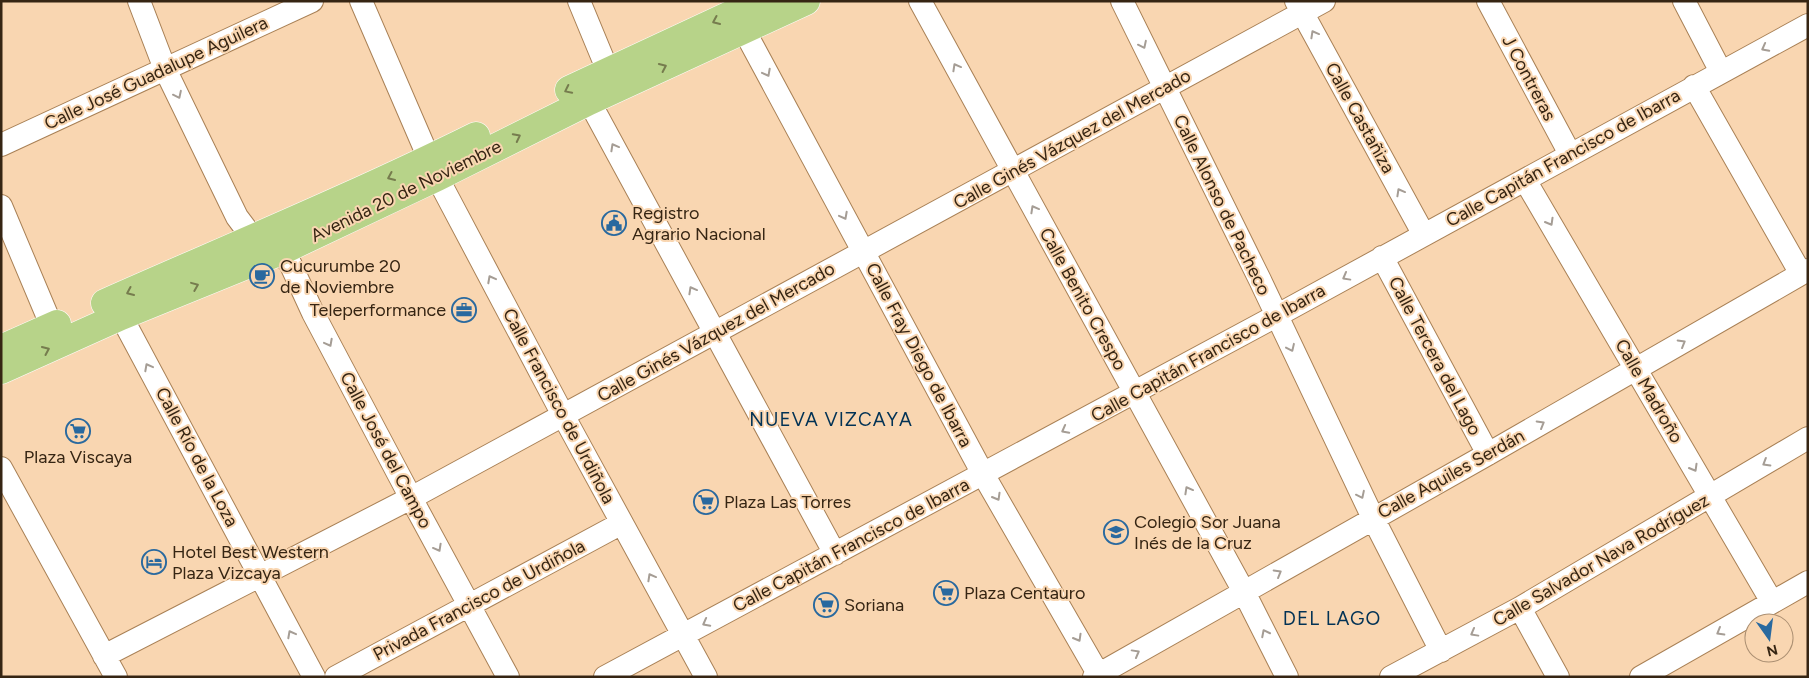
<svg xmlns="http://www.w3.org/2000/svg" width="1809" height="678" font-family="Figtree,sans-serif">
<rect width="100%" height="100%" fill="#f9d6b1"/>
<g fill="none" stroke-linecap="round" stroke-linejoin="round">
<defs>
<path id="minor" d="M139,1L165,69L237,217L252,237L276,247L290,263L313,313L411,498L508,677
M361,1L437,177L563,415L706,677
M579,1L608,71
M920,1L1244,592L1287,677
M1122,1L1260,280L1373,518L1441,651
M1296,1L1424,235
M1488,1L1570,154
M1684,1L1721,72
M744,30L983,474L1100,677
M1694,86L1801,274
M589,101L835,554
M1,145L312,1
M1525,180L1772,602
M1,206L52,327
M1382,257L1488,454
M121,316L314,677
M1,468L116,677
M1520,608L1558,677
M104,656L411,498L1324,1
M336,677L622,523
M605,677L1276,316L1808,25
M1094,677L1488,454L1808,270
M1391,677L1520,608L1808,438
M1641,677L1808,582"/>
<path id="major" d="M569,90L760,1
M105,303C229,248 355,196 476,136
M1,349L57,324
M1,370L121,316L281,251L437,177L589,101L806,1"/>
</defs>
<use href="#minor" stroke="#a98156" stroke-width="24"/>
<use href="#major" stroke="#fff" stroke-width="29"/>
<use href="#minor" stroke="#fff" stroke-width="22"/>
<use href="#major" stroke="#b7d389" stroke-width="28"/>
</g>
<defs><path id="oneway-chevron" d="M-2-3.5L2.5 0L-2 3.5" fill="none" stroke-width="1.6" stroke-linecap="round" stroke-linejoin="round" transform="scale(1.25)"/></defs>
<g stroke="#767c4e">
<use href="#oneway-chevron" transform="translate(716 21) rotate(156)"/>
<use href="#oneway-chevron" transform="translate(663 67) rotate(-25)"/>
<use href="#oneway-chevron" transform="translate(568 90) rotate(154)"/>
<use href="#oneway-chevron" transform="translate(517 137) rotate(-27)"/>
<use href="#oneway-chevron" transform="translate(391 177) rotate(156)"/>
<use href="#oneway-chevron" transform="translate(195 286) rotate(-22)"/>
<use href="#oneway-chevron" transform="translate(130 292) rotate(156)"/>
<use href="#oneway-chevron" transform="translate(46 350) rotate(-24)"/>
</g>
<g stroke="#a59d95">
<use href="#oneway-chevron" transform="translate(1314 34) rotate(-119)"/>
<use href="#oneway-chevron" transform="translate(1143 45) rotate(64)"/>
<use href="#oneway-chevron" transform="translate(1765 48) rotate(152)"/>
<use href="#oneway-chevron" transform="translate(956 67) rotate(-119)"/>
<use href="#oneway-chevron" transform="translate(767 73) rotate(62)"/>
<use href="#oneway-chevron" transform="translate(178 95) rotate(64)"/>
<use href="#oneway-chevron" transform="translate(614 147) rotate(-119)"/>
<use href="#oneway-chevron" transform="translate(1400 192) rotate(-119)"/>
<use href="#oneway-chevron" transform="translate(1034 209) rotate(-119)"/>
<use href="#oneway-chevron" transform="translate(844 216) rotate(62)"/>
<use href="#oneway-chevron" transform="translate(1550 222) rotate(60)"/>
<use href="#oneway-chevron" transform="translate(1346 277) rotate(151)"/>
<use href="#oneway-chevron" transform="translate(491 279) rotate(-118)"/>
<use href="#oneway-chevron" transform="translate(692 290) rotate(-119)"/>
<use href="#oneway-chevron" transform="translate(329 343) rotate(62)"/>
<use href="#oneway-chevron" transform="translate(1682 343) rotate(-30)"/>
<use href="#oneway-chevron" transform="translate(1291 348) rotate(65)"/>
<use href="#oneway-chevron" transform="translate(148 367) rotate(-118)"/>
<use href="#oneway-chevron" transform="translate(1541 424) rotate(-30)"/>
<use href="#oneway-chevron" transform="translate(1065 430) rotate(152)"/>
<use href="#oneway-chevron" transform="translate(1766 463) rotate(149)"/>
<use href="#oneway-chevron" transform="translate(1694 468) rotate(60)"/>
<use href="#oneway-chevron" transform="translate(1188 490) rotate(-119)"/>
<use href="#oneway-chevron" transform="translate(1361 495) rotate(64)"/>
<use href="#oneway-chevron" transform="translate(997 497) rotate(60)"/>
<use href="#oneway-chevron" transform="translate(438 548) rotate(61)"/>
<use href="#oneway-chevron" transform="translate(1278 573) rotate(-30)"/>
<use href="#oneway-chevron" transform="translate(651 577) rotate(-119)"/>
<use href="#oneway-chevron" transform="translate(706 623) rotate(152)"/>
<use href="#oneway-chevron" transform="translate(1720 632) rotate(150)"/>
<use href="#oneway-chevron" transform="translate(1265 633) rotate(-117)"/>
<use href="#oneway-chevron" transform="translate(1474 633) rotate(151)"/>
<use href="#oneway-chevron" transform="translate(291 634) rotate(-118)"/>
<use href="#oneway-chevron" transform="translate(1078 638) rotate(60)"/>
<use href="#oneway-chevron" transform="translate(1136 653) rotate(-29)"/>
</g>
<defs>
<symbol id="civic-ring" viewBox="-11 -11 22 22"><circle r="9.5" fill="#f9d6b1" stroke="#29699f" stroke-width="1.5"/><path d="M-.6-6.5H3V-4.5H.6V-3L4-1V1h2V6H-6V1h2V-1L-.6-3ZM-1.2 2.5V6h2.4V2.5Z" fill="#29699f"/></symbol>
<symbol id="cafe-ring" viewBox="-11 -11 22 22"><circle r="9.5" fill="#f9d6b1" stroke="#29699f" stroke-width="1.5"/><path d="M-5.5-4.5H6V0H3Q3 3.5 0 3.5H-2.5Q-5.5 3.5-5.5 0ZM3-3.2v2h1.7v-2ZM-6 4.5H4V6H-6Z" fill="#29699f"/></symbol>
<symbol id="office-ring" viewBox="-11 -11 22 22"><circle r="9.5" fill="#f9d6b1" stroke="#29699f" stroke-width="1.5"/><path d="M-6-3h4V-5.5h4V-3h4V5H-6ZM-1-4.5V-3h2v-1.5ZM-6 0V1H6V0Z" fill="#29699f"/></symbol>
<symbol id="supermarket-ring" viewBox="-11 -11 22 22"><circle r="9.5" fill="#f9d6b1" stroke="#29699f" stroke-width="1.5"/><path d="M-6-5.5h2.5l.6 2H6L4.5 2H-2.5L-4.4-4H-6ZM-1.5 3.2a1.3 1.3 0 1 0 .1 0ZM3 3.2a1.3 1.3 0 1 0 .1 0Z" fill="#29699f"/></symbol>
<symbol id="school-ring" viewBox="-11 -11 22 22"><circle r="9.5" fill="#f9d6b1" stroke="#29699f" stroke-width="1.5"/><path d="M0-5L7-2L0 1L-7-2ZM-4 1L0 2.5L4 1V4Q0 6-4 4Z" fill="#29699f"/></symbol>
<symbol id="hotel-ring" viewBox="-11 -11 22 22"><circle r="9.5" fill="#f9d6b1" stroke="#29699f" stroke-width="1.5"/><path d="M-6-4.5h1.5V1H6V5H4.5V3h-9V5H-6ZM-4 0a1.8 1.8 0 1 1 3.6 0ZM.5 0V-2.5h3Q6-2.5 6 0Z" fill="#29699f"/></symbol>
</defs>
<g fill-rule="evenodd">
<use href="#civic-ring" x="600" y="209" width="28" height="28"/>
<use href="#cafe-ring" x="248" y="262" width="28" height="28"/>
<use href="#office-ring" x="450" y="296" width="28" height="28"/>
<use href="#supermarket-ring" x="64" y="417" width="28" height="28"/>
<use href="#supermarket-ring" x="692" y="488" width="28" height="28"/>
<use href="#school-ring" x="1102" y="518" width="28" height="28"/>
<use href="#hotel-ring" x="140" y="548" width="28" height="28"/>
<use href="#supermarket-ring" x="932" y="579" width="28" height="28"/>
<use href="#supermarket-ring" x="812" y="591" width="28" height="28"/>
</g>
<g text-anchor="middle" stroke-width="4" stroke-linejoin="round" paint-order="stroke">
<g font-size="18" fill="#362513" stroke="#f9d6b1">
<text transform="translate(156 73) rotate(-25)" y="6">Calle José Guadalupe Aguilera</text>
<text transform="translate(1529 78) rotate(62)" y="6">J Contreras</text>
<text transform="translate(1360 118) rotate(61)" y="6">Calle Castañiza</text>
<text transform="translate(1072 139) rotate(-29)" y="6">Calle Ginés Vázquez del Mercado</text>
<text transform="translate(1563 158) rotate(-29)" y="6">Calle Capitán Francisco de Ibarra</text>
<text transform="translate(406 191) rotate(-26)" y="6">Avenida 20 de Noviembre</text>
<text transform="translate(1222 205) rotate(64)" y="6">Calle Alonso de Pacheco</text>
<text transform="translate(1083 299) rotate(61)" y="6">Calle Benito Crespo</text>
<text transform="translate(716 332) rotate(-29)" y="6">Calle Ginés Vázquez del Mercado</text>
<text transform="translate(1208 353) rotate(-29)" y="6">Calle Capitán Francisco de Ibarra</text>
<text transform="translate(919 355) rotate(62)" y="6">Calle Fray Diego de Ibarra</text>
<text transform="translate(1435 356) rotate(62)" y="6">Calle Tercera del Lago</text>
<text transform="translate(1649 391) rotate(60)" y="6">Calle Madroño</text>
<text transform="translate(559 406) rotate(62)" y="6">Calle Francisco de Urdiñola</text>
<text transform="translate(386 450) rotate(62)" y="6">Calle José del Campo</text>
<text transform="translate(197 457) rotate(62)" y="6">Calle Río de la Loza</text>
<text transform="translate(1451 474) rotate(-29)" y="6">Calle Aquiles Serdán</text>
<text transform="translate(851 545) rotate(-28)" y="6">Calle Capitán Francisco de Ibarra</text>
<text transform="translate(1601 560) rotate(-30)" y="6">Calle Salvador Nava Rodríguez</text>
<text transform="translate(479 600) rotate(-28)" y="6">Privada Francisco de Urdiñola</text>
</g>
<g font-size="18" fill="#362513" stroke="#f9d6b1" text-anchor="start">
<text x="632" y="219">Registro<tspan x="632" dy="21">Agrario Nacional</tspan></text>
<text x="280" y="272">Cucurumbe 20<tspan x="280" dy="21">de Noviembre</tspan></text>
<text x="446" y="316" text-anchor="end">Teleperformance</text>
<text x="78" y="463" text-anchor="middle">Plaza Viscaya</text>
<text x="724" y="508">Plaza Las Torres</text>
<text x="1134" y="528">Colegio Sor Juana<tspan x="1134" dy="21">Inés de la Cruz</tspan></text>
<text x="172" y="558">Hotel Best Western<tspan x="172" dy="21">Plaza Vizcaya</tspan></text>
<text x="964" y="599">Plaza Centauro</text>
<text x="844" y="611">Soriana</text>
</g>
<g font-size="19" letter-spacing="1" fill="#023255" stroke="#f9d6b1">
<text x="831" y="426">NUEVA VIZCAYA</text>
<text x="1332" y="625">DEL LAGO</text>
</g>
</g>
<rect width="1809" height="678" fill="none" stroke="#362513" stroke-width="5"/>
<g transform="translate(1769 638) rotate(166)"><circle r="24" fill="#f9d6b1" stroke="#ab8f72"/>
<path d="M0-4L9 19L0 12L-9 19Z" fill="#29699f"/>
<text y="-8" font-size="14" font-weight="bold" text-anchor="middle" fill="#362513">N</text>
</g>
</svg>
